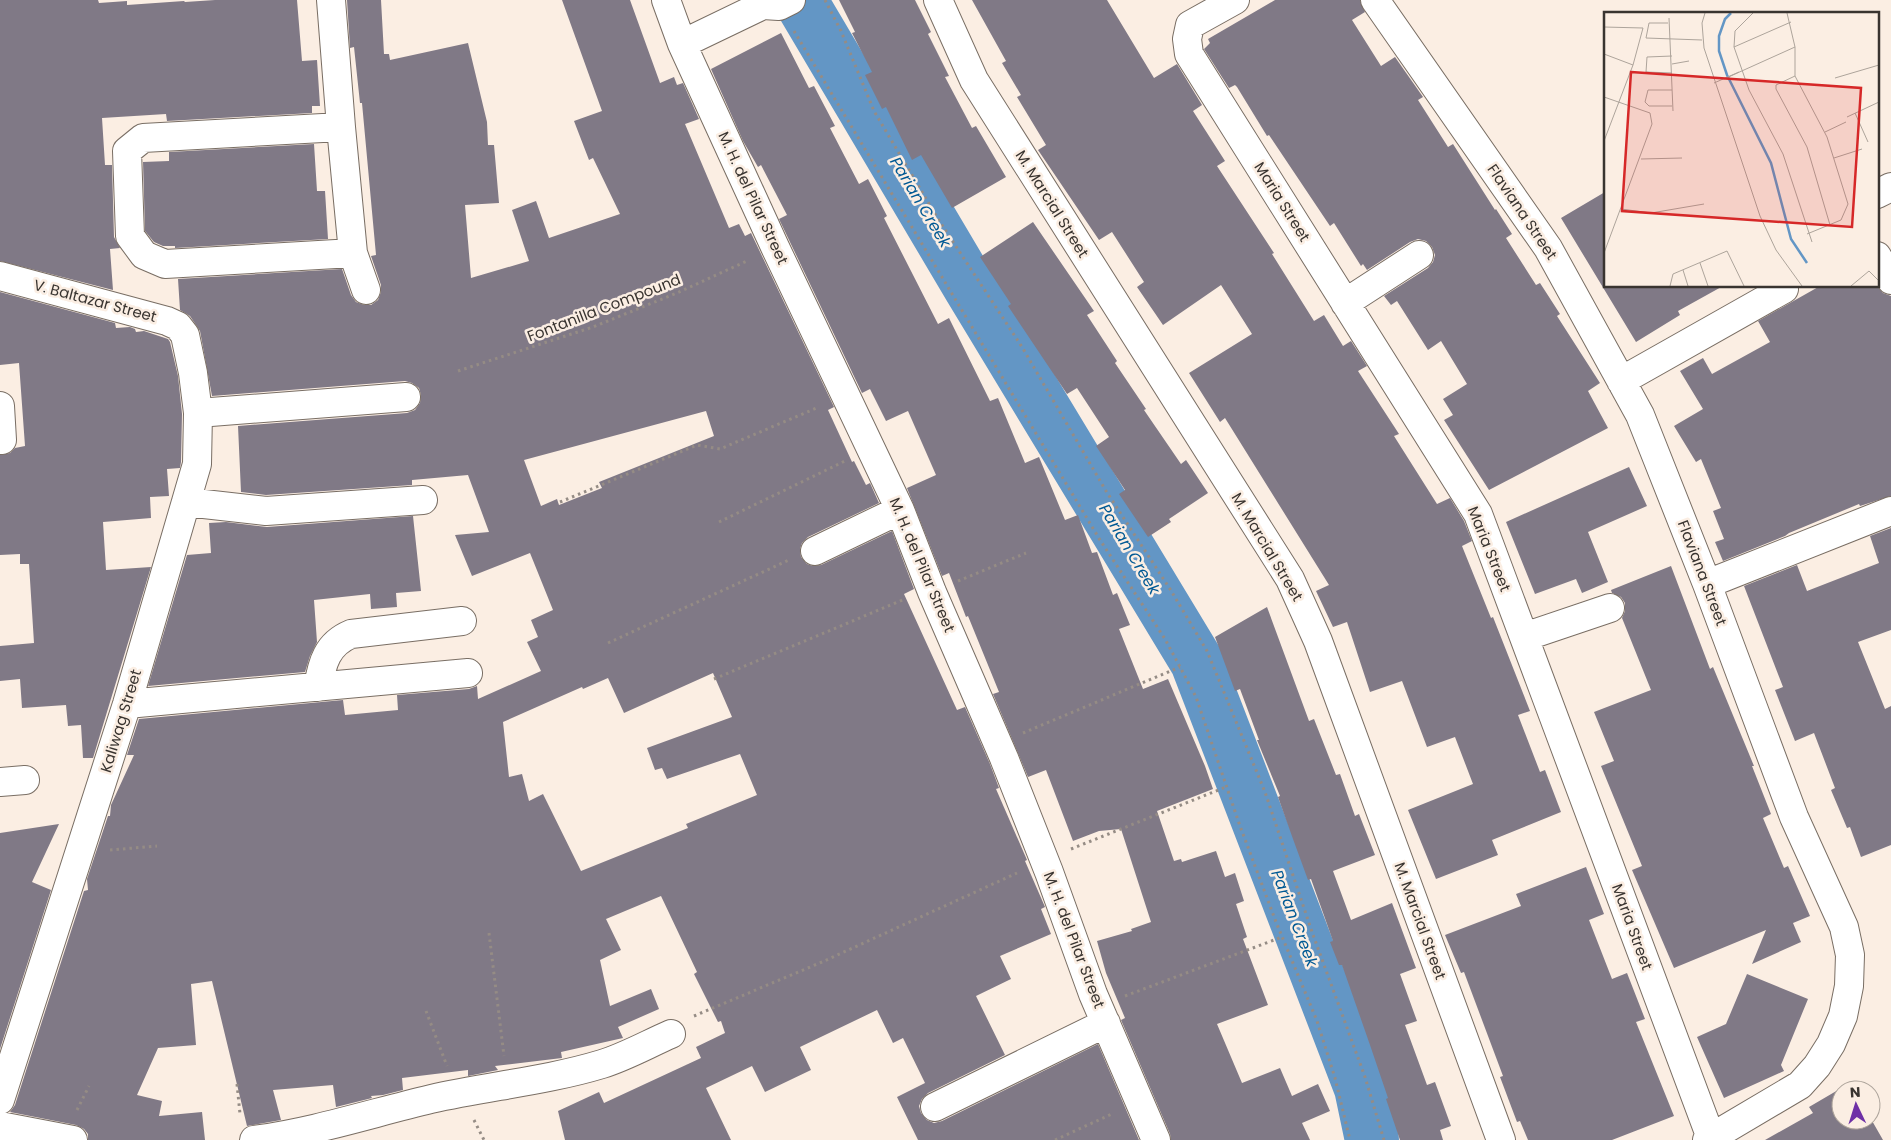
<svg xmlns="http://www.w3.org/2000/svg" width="1891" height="1140" font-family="Poppins,sans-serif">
<rect width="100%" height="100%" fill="#fbeee3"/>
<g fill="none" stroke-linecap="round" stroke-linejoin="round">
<path stroke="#6396c5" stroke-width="54" d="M800,0L970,287L1197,662L1361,1088L1372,1140"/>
</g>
<path fill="#807986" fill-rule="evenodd" d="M0,0H98L99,3L127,1V5L184,1L185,2L215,0H297L302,61L317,60L320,106H312V113L167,121L166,114L102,118L105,165H112L114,237L120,248L110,249L113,290L0,261Z
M347,0H381L384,54H389L390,60L468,43L487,122L488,145H494L499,203L465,205L471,278L529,261L512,210L536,201L549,238L620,214L593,158L589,160L574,121L602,111L562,0H630L660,83L674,77L677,85L683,83L699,119L685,124L729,228L739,224L745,236L751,233L834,407L828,410L852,462L854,461L866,485L870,483L879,503L808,537L802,543L800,549L801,557L807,564L813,566L821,565L892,531L914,589L904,594L957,710L965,707L990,764L999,788L996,789L1027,860L1025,861L1045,907L1041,909L1051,934L1000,956L1011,979L976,996L1005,1055L928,1093L922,1099L919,1106L921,1113L927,1120L934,1123L942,1121L1098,1044L1139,1140H918L897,1097L925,1083L903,1038L893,1043L877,1010L800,1047L811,1070L765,1092L752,1066L706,1088L731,1140H565L558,1111L599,1092L604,1103L701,1058L696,1047L725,1033L721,1021L718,1022L694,974L697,972L661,896L606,919L621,950L600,960L610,1006L651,989L659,1009L618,1027L623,1038L561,1052L562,1058L495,1066L498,1070L468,1076V1070L402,1078L403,1090L383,1095L371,1096L372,1098L336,1107L333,1085L273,1090L281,1120L247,1126L212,981L191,984L196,1045L158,1048L137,1095L162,1101L159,1116L202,1112L205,1140H88V1134L84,1129L76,1125L10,1112L15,1105L84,891L88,890L87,879L108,816H110L111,805L134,755H127L139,719L343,700L345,715L398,710L397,695L469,689L477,686L478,699L541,671L527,642L538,637L531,620L553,610L530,553L472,576L455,535L489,532L468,475L412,480V485L266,495L241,492L238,426L407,413L415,410L420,403L421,395L419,388L412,383L405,381L212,396L200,331L190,316L180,310L178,279L342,269L351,295L356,302L364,305H371L378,300L381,292V285L371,256L376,255L362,103H360L354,47L350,48ZM706,411L714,436L599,482L602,488L559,505L557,499L541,506L524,460ZM713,673L732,717L647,748L655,770L662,768L667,779L740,754L757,795L686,824L688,828L581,871L543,794L529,801L522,774L509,777L503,722L582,687L583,689L608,678L624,713Z
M839,0H915L931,32L928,34L949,76L945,77L972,128L976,126L1006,177L952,208L921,155L912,160L886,107L882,109L865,75L872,72L852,33L855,32Z
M972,0H1107L1154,78L1177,64L1202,105L1193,111L1225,161L1217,166L1274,253L1272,254L1314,321L1324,315L1343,346L1351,341L1367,366L1358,371L1399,434L1394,436L1437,504L1450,498L1464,521L1472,541L1462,546L1491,618L1493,617L1530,711L1518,715L1540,772L1545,770L1561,812L1492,840L1498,855L1436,879L1408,810L1473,784L1455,737L1427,747L1402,681L1370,692L1347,622L1333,627L1316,591L1329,585L1225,418L1220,422L1189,373L1252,334L1221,285L1163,325L1137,287L1144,282L1112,232L1099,240L1038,150L1046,145L1017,97L1021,95L1002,63L1006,61Z
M1275,0H1360L1365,12L1352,20L1381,66L1395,57L1423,97L1418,100L1448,147L1453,144L1495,210L1496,209L1512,234L1506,238L1536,285L1540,283L1560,314L1557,316L1600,383L1588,391L1608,428L1489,490L1444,420L1453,415L1443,399L1467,384L1441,341L1428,350L1397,301L1391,305L1384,296L1428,268L1433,262L1435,255L1432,247L1426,241L1418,239L1410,242L1367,270L1363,264L1361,266L1334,223L1330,226L1269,135L1267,136L1237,87L1235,85L1229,88L1204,49L1210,43L1208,39Z
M781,33L809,88L814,86L835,126L830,128L859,184L868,179L887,216L884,218L938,324L949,318L990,401L998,398L1025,463L1039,457L1065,520L1078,515L1092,553L1097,552L1113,595L1117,593L1130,625L1119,629L1143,689L1168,679L1205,766L1213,789L1157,811L1174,861L1181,859L1182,862L1216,851L1225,877L1235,873L1244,901L1236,904L1247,937L1243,939L1268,1005L1217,1024L1242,1083L1280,1068L1292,1096L1318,1084L1330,1111L1302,1123L1310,1140H1171L1170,1134L1121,1020L1125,1018L1106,973L1097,941L1132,931L1131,929L1151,922L1121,829L1099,831L1073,841L1046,770L1028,777L993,694L999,692L968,616L966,617L949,573L942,576L907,488L936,475L908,411L886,421L870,389L862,393L779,219L787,215L761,165L758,167L743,141L711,69Z
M314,144L317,191H325L328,239L175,248V246H163L154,242L145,231L143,162L169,161V152Z
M1605,192V286H1723L1678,311L1680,315L1636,342L1561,218Z
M1033,222L1094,311L1087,315L1117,361L1115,363L1146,409L1144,410L1181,464L1186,460L1208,493L1169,519L1171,522L1148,537L1119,494L1125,490L1096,446L1109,437L1077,388L1067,394L1008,306L1011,304L980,257Z
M1820,286H1877L1883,293L1891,296V496L1860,506L1859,504L1789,533L1785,536L1723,561L1715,542L1724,539L1713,511L1721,508L1701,459L1696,462L1674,426L1703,409L1680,371L1703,358L1712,374L1770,342L1758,321Z
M0,292L115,323L116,328L130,327L135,329L136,332L144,331L168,339L170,342L178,376L182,414L181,462L180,468L167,469L169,496L150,497L151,518L103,522L106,570L151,567L93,758H83L81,725L68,726L66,705L22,708L20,679L0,681V646L34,643L29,564H20V554L0,555V455L10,453L15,448L25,446L19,363L0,365Z
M1629,467L1647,506L1588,532L1608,582L1582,593L1576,579L1535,594L1506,522Z
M413,516L421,591L396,593L397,607L371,609L370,594L314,600L317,642L310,656L305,672L148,686L187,555L211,553L209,523L226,522L267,527Z
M1891,528V630L1858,642L1885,709L1891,706V845L1861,857L1850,827L1847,828L1831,790L1835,788L1814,733L1795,741L1775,690L1783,687L1744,586L1797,565L1807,591L1879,563L1870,536Z
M1671,566L1710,669L1713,667L1754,766H1752L1771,814L1763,818L1784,868L1788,866L1810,916L1793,923L1801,942L1752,964L1766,930L1674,968L1632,870L1642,866L1601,766L1614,761L1594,712L1651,690L1622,618L1625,611V603L1621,597L1612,593L1611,590Z
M1267,607L1309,721L1314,719L1336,775L1340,774L1355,816L1359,814L1375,855L1333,871L1351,920L1392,903L1416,968L1400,974L1417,1021L1405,1025L1427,1085L1435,1082L1451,1126L1440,1130L1443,1140H1400L1386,1099L1388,1098L1370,1045L1342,965H1339L1330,942L1333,941L1311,879L1308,880L1293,839L1278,797L1280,796L1257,740H1259L1240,689L1235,691L1215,637Z
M59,824L32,882L51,890L0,1049V833Z
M1586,867L1604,914L1589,920L1612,979L1627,973L1645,1019L1636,1022L1674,1116L1612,1140H1528L1520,1121L1517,1122L1500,1077L1503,1076L1464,972L1461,973L1445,935L1521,906L1516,894Z
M1747,974L1808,999L1781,1065L1784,1071L1724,1098L1697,1037L1726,1024Z
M1850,1083L1854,1090H1841V1120L1871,1119L1883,1140H1765L1813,1113L1809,1107Z"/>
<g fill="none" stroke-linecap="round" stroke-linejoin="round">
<defs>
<path id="minor" d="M331,0L341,127L353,253L366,290
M666,0L682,44L775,247L900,510L932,592L1004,758L1049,872L1093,994L1156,1140
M938,0L974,80L1290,579L1318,641L1501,1140
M1235,0L1190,25L1187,39L1189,54L1478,514L1711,1138
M1375,0L1548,248L1640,415L1707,584L1794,817L1844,927L1850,955L1849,986L1843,1016L1831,1044L1817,1066L1800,1085L1707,1140
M682,44L763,5L779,6L791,0
M341,127L143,138L127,151L130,236L144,255L165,264L353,253
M1877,194L1891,187
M1877,256L1891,280
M0,276L167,321L178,326L185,335L193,373L198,413L197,464L127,704L0,1100
M1345,303L1419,255
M1621,381L1784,289
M0,406L2,440
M198,413L406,397
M186,502L266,511L423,500
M815,551L900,510
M1707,584L1891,511
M1524,637L1610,608
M318,687C322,663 327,644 351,634L462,621
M127,704L468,673
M0,782L25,780
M935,1107L1106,1023
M0,1126L73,1140
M254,1140C314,1132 372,1113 431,1099C488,1086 546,1081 602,1064C625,1057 648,1044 671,1034"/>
</defs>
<use href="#minor" stroke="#796e64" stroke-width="30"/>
<path stroke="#958c85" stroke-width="3" stroke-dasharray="2.5 4" stroke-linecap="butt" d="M825,0L841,31L874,111L938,219L1022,347L1106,491L1170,589L1207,651L1265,792L1312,932L1365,1077L1384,1140
M794,31L1100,540L1165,639L1196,697L1240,826L1276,922L1317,1021L1335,1078L1350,1140
M458,371L593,327L677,293L749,260
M560,502L697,445L720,449L819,407
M719,522L845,461
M958,581L1026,553
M608,643L789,560
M714,679L905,599
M1023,733L1180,667
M1071,849L1226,787
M110,850L157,846
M489,933L504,1056
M1125,996L1282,937
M426,1011L447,1066
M694,1016L822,962L1017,873
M237,1084L240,1114
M77,1110L89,1086
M474,1120L484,1140
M1055,1140L1114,1113"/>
<use href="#minor" stroke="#fff" stroke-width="28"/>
</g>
<g text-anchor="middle" stroke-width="5" stroke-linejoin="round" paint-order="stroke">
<g font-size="15" fill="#393430" stroke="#fbeee3">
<text transform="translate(753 198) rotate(65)" y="5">M. H. del Pilar Street</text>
<text transform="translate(1282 202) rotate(58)" y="5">Maria Street</text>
<text transform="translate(1052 204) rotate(58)" y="5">M. Marcial Street</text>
<text transform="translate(1522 212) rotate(56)" y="5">Flaviana Street</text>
<text transform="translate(95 301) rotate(15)" y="5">V. Baltazar Street</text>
<text transform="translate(604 308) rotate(-21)" y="5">Fontanilla Compound</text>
<text transform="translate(1267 547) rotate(59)" y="5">M. Marcial Street</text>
<text transform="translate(1489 549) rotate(68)" y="5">Maria Street</text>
<text transform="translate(922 565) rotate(67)" y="5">M. H. del Pilar Street</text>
<text transform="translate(1702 573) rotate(69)" y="5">Flaviana Street</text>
<text transform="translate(121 721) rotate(-73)" y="5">Kaliwag Street</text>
<text transform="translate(1420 921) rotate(70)" y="5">M. Marcial Street</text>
<text transform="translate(1632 927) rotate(70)" y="5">Maria Street</text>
<text transform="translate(1074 940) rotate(69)" y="5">M. H. del Pilar Street</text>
</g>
<g font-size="16" font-style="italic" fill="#005994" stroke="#fbeee3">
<text transform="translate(921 202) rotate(59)" y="6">Parian Creek</text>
<text transform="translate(1130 549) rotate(59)" y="6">Parian Creek</text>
<text transform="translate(1295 918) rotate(69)" y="6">Parian Creek</text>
</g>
</g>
<g transform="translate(1604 12)">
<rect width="275" height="275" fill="#fbeee3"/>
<path fill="none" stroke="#6396c5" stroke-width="2.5" d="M127,1L121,7L115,24V39L123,63L167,151L187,227L203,251"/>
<path fill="none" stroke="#ada49b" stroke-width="1" d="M101,1L98,11L100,36L156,204L172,238L198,274M149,1L131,19L130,35L145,78L179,142L208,230M183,1L191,35V64L223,125L244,192L237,208L203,222M65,6L69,99M64,11H45L42,26L98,28M0,15L39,16L29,53L0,129M130,35L187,10M0,42L29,53M68,44L43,45L42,60L68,61M68,52L85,49M191,64L172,73V77L203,135L226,213M231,66L275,53M120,67L191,35M110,71L135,60M68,78H44L41,90L45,94H68M0,85L46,101L48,112L0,241M251,101L264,130M243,105L275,90M221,120L242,110M230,146L258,137M37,147L78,146M17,197L47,201L100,192M96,251L104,274M79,258L84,274M66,274L69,262L123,239L140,274M247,274L265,259L275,269"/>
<path fill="#d62828" fill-opacity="0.15" stroke="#d62828" stroke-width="2.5" d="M27,60L257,76L248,215L18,199Z"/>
<rect width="275" height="275" fill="none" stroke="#393430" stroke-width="2.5"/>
</g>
<g transform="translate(1856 1105) rotate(356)"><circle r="24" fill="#fbeee3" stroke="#ada49b"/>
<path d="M0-4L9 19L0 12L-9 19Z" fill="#6e30a6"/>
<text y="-8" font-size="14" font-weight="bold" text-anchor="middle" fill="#393430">N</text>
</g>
</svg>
